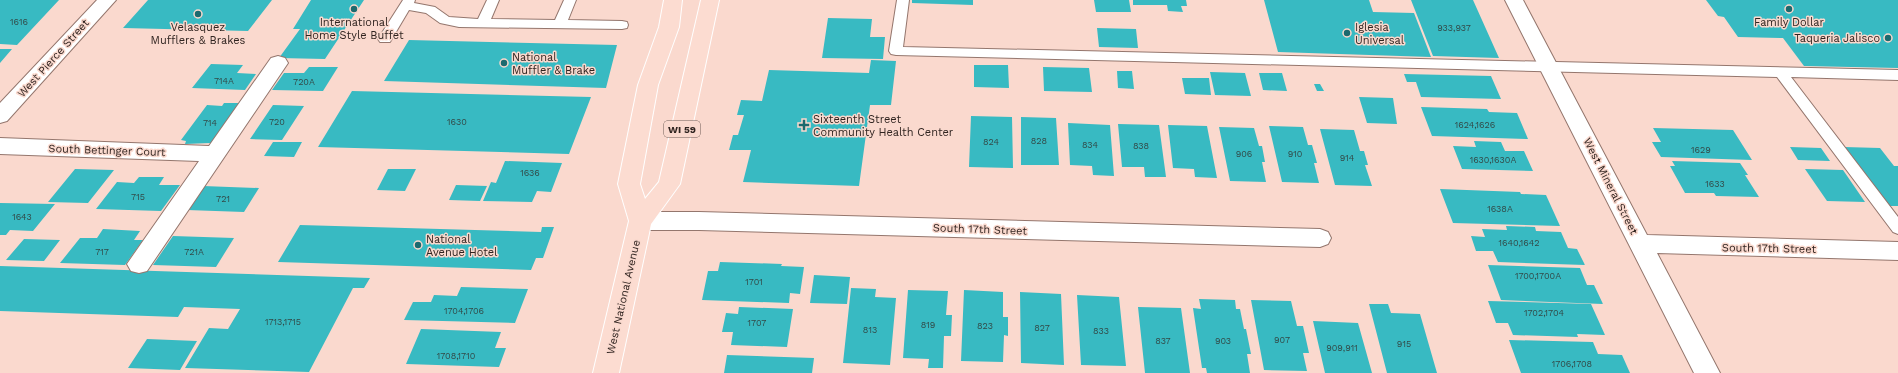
<svg xmlns="http://www.w3.org/2000/svg" width="1898" height="373" font-family="'Work Sans',sans-serif">
<rect width="100%" height="100%" fill="#fad9ce"/>
<path fill="#38bac2" d="M0,0H59L17,45L0,44Z
M148,0H272L248,31L123,28Z
M311,0H364L325,59L279,58L300,29H293Z
M912,0H973V5L912,3Z
M1094,0H1129L1131,12H1096Z
M1133,0H1186L1187,6H1181L1183,12L1168,11L1167,5H1133Z
M1264,0H1369L1373,12L1414,13L1431,57L1278,52Z
M1411,0H1473L1499,58L1433,56Z
M1706,0H1898V68L1804,66L1783,38L1738,37L1724,17L1718,16Z
M828,18L872,19L870,37H885L883,59L822,58Z
M1097,28L1136,29L1138,48L1099,47Z
M409,40L617,45L606,88L384,81Z
M0,49H12L0,63Z
M871,60L896,61L891,105H870L859,186L743,182L751,150H729L733,135H738L744,115H737L741,100L762,101L769,70L869,73Z
M211,64L243,65L237,73L256,74L245,90L192,88Z
M974,65H1008L1009,88L974,87Z
M309,67H338L323,91L272,90L284,73H304Z
M1043,67L1089,68L1092,92L1044,91Z
M1117,71H1132L1134,89L1118,88Z
M1210,72L1245,73L1251,96L1215,95Z
M1259,73H1282L1287,91L1263,90Z
M1404,74L1491,76L1501,99L1421,97L1416,82H1407Z
M1182,78H1209L1211,95L1185,94Z
M1314,84H1320L1324,91H1317Z
M352,91L591,97L569,154L318,147Z
M1359,97L1393,98L1397,124L1367,123Z
M224,103H239L211,143L185,144L186,141L181,140L207,105L222,106Z
M273,105L304,106L282,140L250,139Z
M1421,107L1487,109L1489,112L1517,113L1528,139L1432,136Z
M971,116L1012,117L1013,168L969,167Z
M1021,117L1056,118L1059,165H1021Z
M1068,123L1110,125L1114,176L1093,175L1092,166L1070,165Z
M1118,124L1159,125L1166,177H1145L1144,167H1122Z
M1168,125L1207,126L1217,178L1195,177L1194,169L1173,168Z
M1269,126L1303,127L1308,145H1312L1317,163H1314L1319,183L1282,182Z
M1219,127L1254,128L1259,146H1262L1265,162H1262L1266,182L1230,181Z
M1653,128L1733,130L1752,160L1661,157L1652,142H1661Z
M1320,129L1354,130L1360,151H1364L1368,165H1365L1372,186L1335,185Z
M1474,141L1501,142L1505,151H1524L1533,171L1462,169L1453,146L1476,147Z
M273,142H302L294,157L264,156Z
M1790,147L1821,148L1830,161L1798,160Z
M1844,147L1880,148L1894,166H1898V206H1887Z
M505,161L562,163L551,192L537,191L532,202L483,201L491,182L496,183Z
M1672,161L1740,163L1748,175H1745L1759,197L1716,196L1714,193H1685L1670,166H1675Z
M75,169L114,170L88,203L48,202Z
M388,169H416L405,191L377,190Z
M1805,169L1843,170L1865,202L1827,201Z
M139,177H164L159,185H180L161,211L96,209L117,182L134,183Z
M456,185L487,186L480,201L449,200Z
M203,186L259,188L244,212L187,210Z
M1440,189L1520,192L1521,194L1546,195L1560,226L1453,223Z
M0,203L55,204L33,231L10,230L6,235H0Z
M300,225L541,232L542,227H554L543,258H536L531,270L278,262Z
M1506,226L1535,227L1536,231L1561,232L1568,248L1577,249L1585,265L1498,262L1493,251H1476L1471,236L1485,237L1482,229L1507,230Z
M103,229L140,231L134,240H143L125,265L60,263L80,238H97Z
M173,236L234,238L216,267L153,265Z
M24,239L60,240L44,261L6,260Z
M720,262L782,264L781,266L804,267L800,294L790,293L789,303L702,300L708,271H718Z
M1488,265L1580,268L1587,285H1594L1603,304L1501,300Z
M0,266L370,278L364,288H353L309,372L185,368L209,328L228,329L240,309L184,307L178,317L0,311Z
M814,275L850,277L847,304L810,303Z
M461,287L528,289L515,323L404,320L413,302H431L434,295L457,296Z
M851,288L876,289L875,297L896,298L890,365L843,363Z
M908,290L948,291L946,315H952L951,336H944L943,368H928L929,359L903,358Z
M964,290L1003,292V317H1008V336L1004,335L1003,362L961,361Z
M1020,292L1061,294L1064,365L1021,363Z
M1077,295L1119,297L1126,366L1081,365Z
M1199,299L1235,300L1236,309H1240L1244,329H1246L1251,354H1247L1250,373H1207L1206,368H1202L1193,308L1201,309Z
M1251,300L1291,301L1297,326H1303L1309,353H1303L1307,371L1264,370Z
M1488,301L1591,304L1605,335L1577,334L1578,337L1513,335L1508,323H1496Z
M1369,304H1388L1391,313L1420,314L1437,373H1387Z
M739,307L793,309L787,347L731,345L733,332H722L726,313L738,314Z
M1138,307L1181,308L1190,373H1145Z
M1313,321L1358,323L1372,373H1325Z
M421,329L501,332L495,348H506L499,367L406,364Z
M147,339L197,341L180,370L128,368Z
M1509,340L1593,342L1598,354L1622,355L1630,373H1521Z
M727,355L814,358L812,373H724Z"/>
<g fill="none" stroke-linecap="round" stroke-linejoin="round">
<defs>
<path id="service" d="M403,0H415L414,3L435,7L449,17L478,19L487,0H499L491,19L555,20L564,0H576L568,20L622,21L627,22L628,25L627,28L622,29L459,27L440,23L426,13L409,10L390,42H380L378,39Z
M897,0H909L903,47L1898,70V80L1791,77L1898,217V234L1893,232L1777,77L896,55L891,54L889,51Z"/>
<path id="minor" d="M97,0H116L7,121L0,123V103Z
M1505,0H1523L1647,235L1898,242V260L1657,253L1720,373H1694Z
M278,56L285,58L288,63L147,271L139,273L131,271L127,264L199,161L0,154V138L209,146L271,58Z
M640,212H699L1320,229L1328,232L1331,238L1328,244L1320,247L699,230H640L632,227L629,221L632,215Z"/>
<path id="primary" d="M664,0H682L679,27L658,85L640,184L645,199L659,182L701,0H719L680,184L651,224L619,373H593L629,221L618,184L638,85L659,27Z"/>
</defs>
<use href="#service" stroke="#94766d" stroke-width="2"/>
<use href="#minor" stroke="#94766d" stroke-width="2"/>
<use href="#primary" stroke="#fff" stroke-width="2"/>
<use href="#service" fill="#fff" fill-rule="evenodd"/>
<use href="#minor" fill="#fff" fill-rule="evenodd"/>
<use href="#primary" fill="#fcdcd1" fill-rule="evenodd"/>
</g>
<g fill="#1c696e" stroke="#fad9ce" stroke-width="1.5">
<circle cx="354" cy="9" r="4"/>
<circle cx="1789" cy="9" r="4"/>
<circle cx="198" cy="14" r="4"/>
<circle cx="1347" cy="33" r="4"/>
<circle cx="1888" cy="38" r="4"/>
<circle cx="504" cy="63" r="4"/>
<path d="M802 119h4v4h4v4h-4v4h-4v-4h-4v-4h4z"/>
<circle cx="418" cy="245" r="4"/>
</g>
<g text-anchor="middle" stroke-width="3" stroke-linejoin="round" paint-order="stroke">
<g font-size="9" fill="#324a48">
<text x="19" y="25">1616</text>
<text x="1454" y="31">933,937</text>
<text x="224" y="84">714A</text>
<text x="304" y="85">720A</text>
<text x="277" y="125">720</text>
<text x="457" y="125">1630</text>
<text x="210" y="126">714</text>
<text x="1475" y="128">1624,1626</text>
<text x="1039" y="144">828</text>
<text x="991" y="145">824</text>
<text x="1090" y="148">834</text>
<text x="1141" y="149">838</text>
<text x="1701" y="153">1629</text>
<text x="1244" y="157">906</text>
<text x="1295" y="157">910</text>
<text x="1347" y="161">914</text>
<text x="1493" y="163">1630,1630A</text>
<text x="530" y="176">1636</text>
<text x="1715" y="187">1633</text>
<text x="138" y="200">715</text>
<text x="223" y="202">721</text>
<text x="1500" y="212">1638A</text>
<text x="22" y="220">1643</text>
<text x="1519" y="246">1640,1642</text>
<text x="102" y="255">717</text>
<text x="194" y="255">721A</text>
<text x="1538" y="279">1700,1700A</text>
<text x="754" y="285">1701</text>
<text x="464" y="314">1704,1706</text>
<text x="1544" y="316">1702,1704</text>
<text x="283" y="325">1713,1715</text>
<text x="757" y="326">1707</text>
<text x="928" y="328">819</text>
<text x="985" y="329">823</text>
<text x="1042" y="331">827</text>
<text x="870" y="333">813</text>
<text x="1101" y="334">833</text>
<text x="1282" y="343">907</text>
<text x="1163" y="344">837</text>
<text x="1223" y="344">903</text>
<text x="1404" y="347">915</text>
<text x="1342" y="351">909,911</text>
<text x="456" y="359">1708,1710</text>
<text x="1572" y="367">1706,1708</text>
</g>
<rect fill="#fad9ce" stroke="#6d5a54" stroke-width="1" x="664" y="121" width="36" height="16" rx="3"/>
<g font-size="10" font-weight="bold" fill="#302420">
<text x="682" y="133">WI 59</text>
</g>
<g font-size="11" fill="#302420" stroke="#fad9ce" text-anchor="start">
<text x="354" y="26" text-anchor="middle">International<tspan x="354" dy="13">Home Style Buffet</tspan></text>
<text x="1789" y="26" text-anchor="middle">Family Dollar</text>
<text x="198" y="31" text-anchor="middle">Velasquez<tspan x="198" dy="13">Mufflers &amp; Brakes</tspan></text>
<text x="1355" y="31">Iglesia<tspan x="1355" dy="13">Universal</tspan></text>
<text x="1880" y="42" text-anchor="end">Taqueria Jalisco</text>
<text x="512" y="61">National<tspan x="512" dy="13">Muffler &amp; Brake</tspan></text>
<text x="813" y="123">Sixteenth Street<tspan x="813" dy="13">Community Health Center</tspan></text>
<text x="426" y="243">National<tspan x="426" dy="13">Avenue Hotel</tspan></text>
</g>
<g font-size="11" fill="#302420" stroke="#fad9ce">
<text transform="translate(53 58) rotate(-48)" y="4">West Pierce Street</text>
<text transform="translate(107 150) rotate(2)" y="4">South Bettinger Court</text>
<text transform="translate(1611 186) rotate(63)" y="4">West Mineral Street</text>
<text transform="translate(980 229) rotate(2)" y="4">South 17th Street</text>
<text transform="translate(1769 248) rotate(1)" y="4">South 17th Street</text>
<text transform="translate(623 297) rotate(-77)" y="4">West National Avenue</text>
</g>
</g>
</svg>
